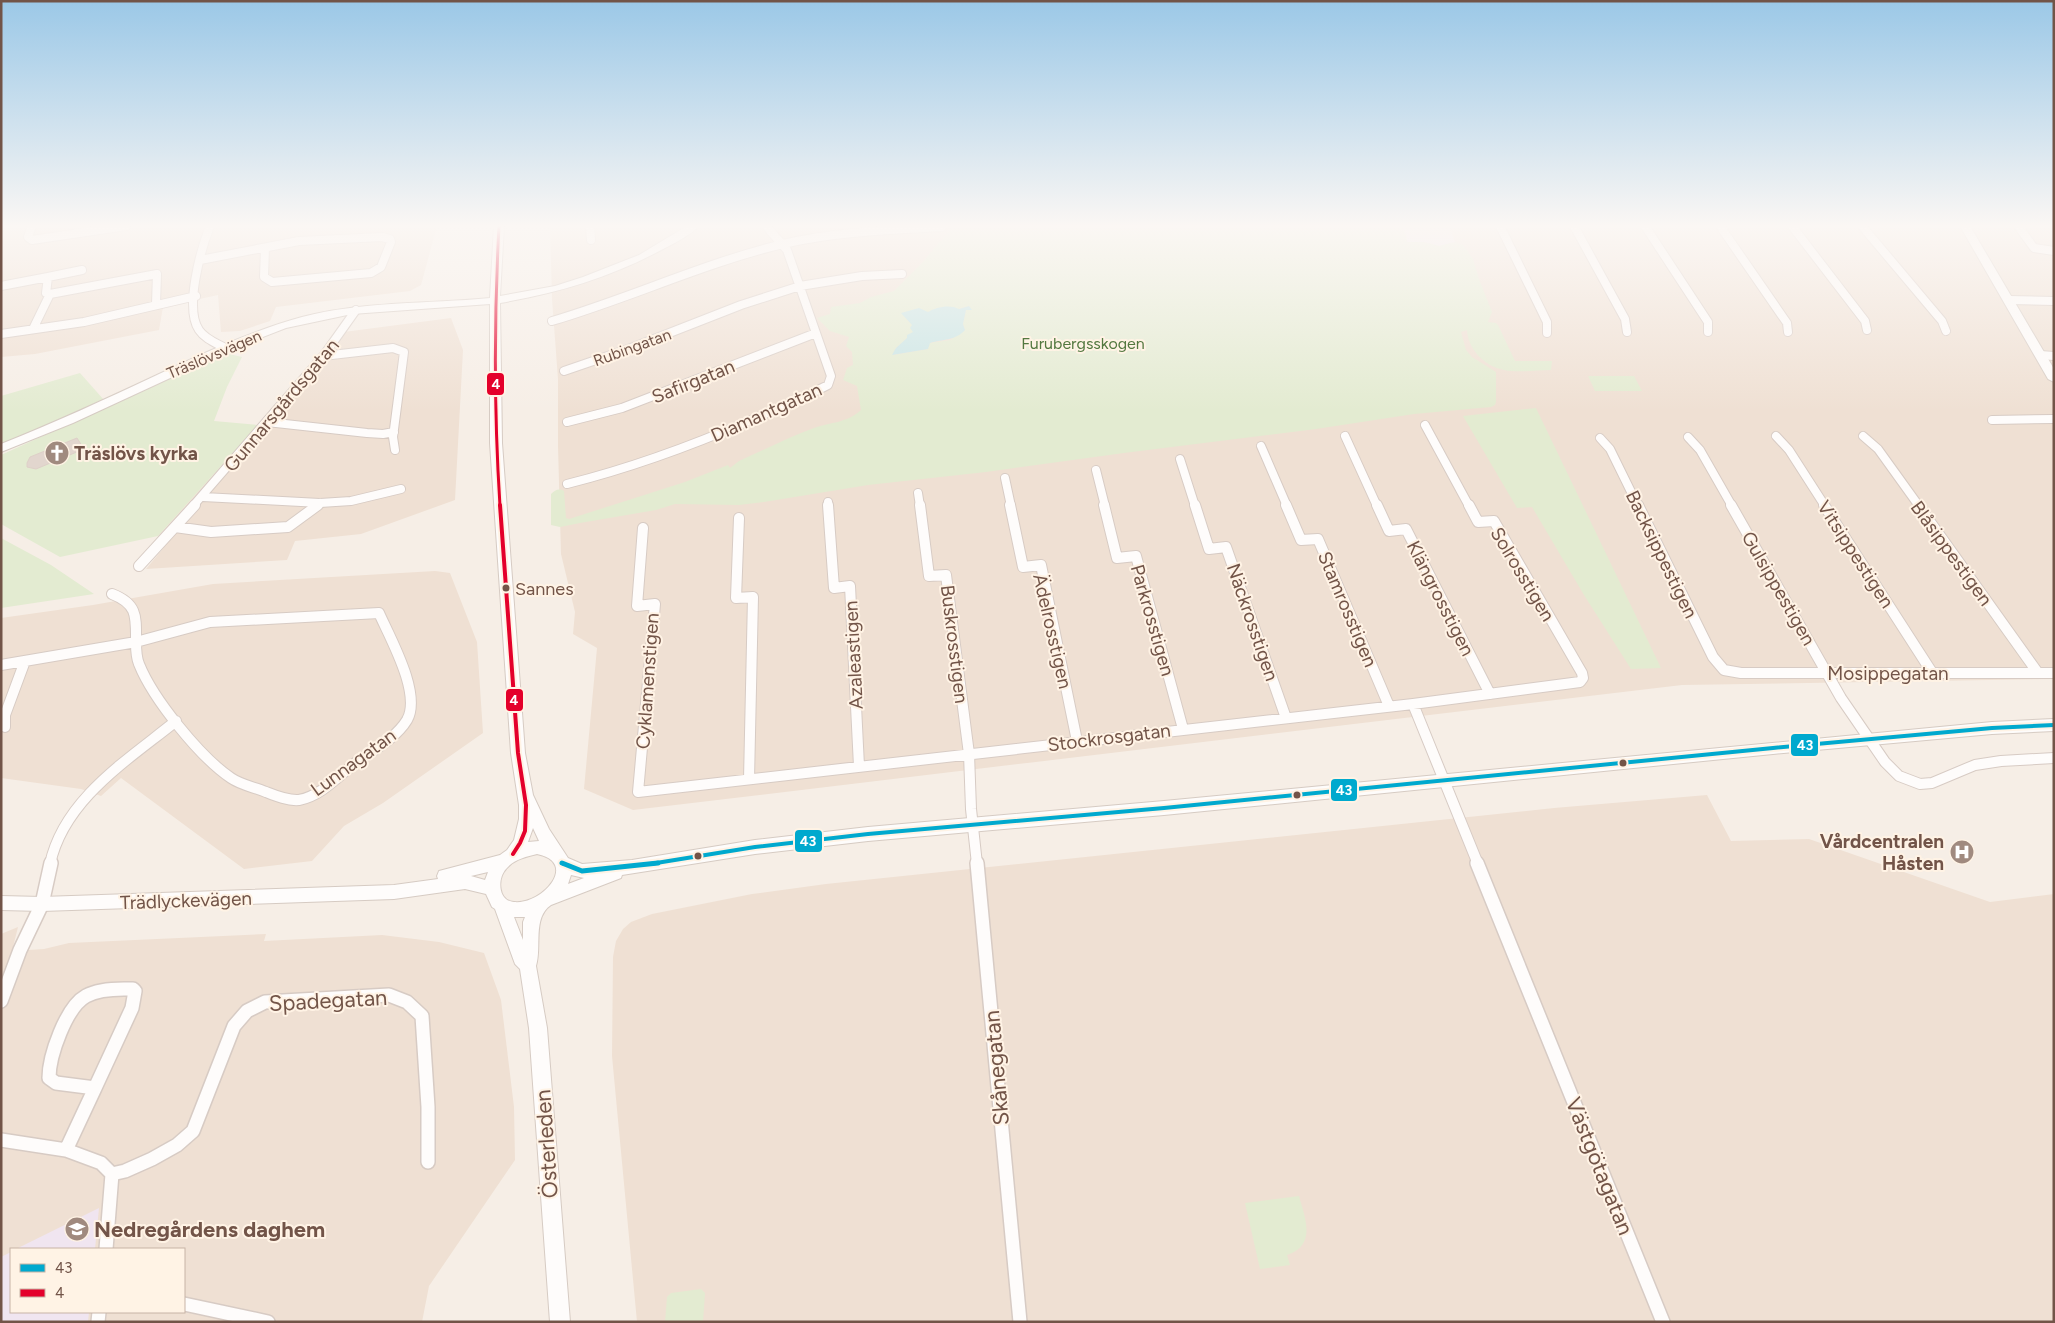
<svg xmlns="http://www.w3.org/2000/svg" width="2055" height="1323" font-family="Figtree,sans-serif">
<rect width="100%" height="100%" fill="#f6eee6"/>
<path fill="#efe0d3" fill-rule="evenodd" d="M1,226H437L421,285L410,291L276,307L270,321L240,331L221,332L218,295L163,307L159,330L35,354L1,357Z
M550,226H2054V679L1682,685L633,810L584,789L597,648L573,634L575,612L561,554L558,446V379L552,299Z
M451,318L463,350L455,500L361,534L295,541L287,560L146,569L166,545L158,536L258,425L336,333Z
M435,571L450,573L477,642L483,733L383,803L344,826L312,861L244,869L121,778L101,796L81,789L1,778V618L93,605L213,584Z
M1707,795L1731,841L1809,839L1990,902L2054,894V1322H637L612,1056L613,957L616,941L623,929L631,922L652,914L752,894L826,884L1554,808Z
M18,927L12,951L44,949L69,943L266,934L264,941L382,935L439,942L484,953L501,1000L514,1107L515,1160L429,1286L422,1322H1V934ZM11,1249H184V1312H11Z"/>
<path fill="#f0e5f0" d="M1397,226H1449L1455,242L1439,246L1424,242L1410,244L1407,242L1405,232Z
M99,1208L95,1249H16Z
M11,1252V1312H89L88,1322H1V1257Z"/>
<path fill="#e3ebd1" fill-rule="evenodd" d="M953,226H1397L1405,232L1407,242H1424L1439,246L1455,242L1463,245L1473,259L1479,279L1492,312L1488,322L1496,323L1498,325L1515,361H1552L1551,370C1536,370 1519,373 1504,370C1484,366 1468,349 1467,330L1461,332L1466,350L1472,357L1496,372V402L1495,405L1491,407L1414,414L1316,429L1124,453L986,472L868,485L764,502L739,505L675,504L656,510L580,523L560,527L551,525V494C555,490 559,488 564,491L566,518L569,519L685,482L728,465L730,468L739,461C764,450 789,437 814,428C831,422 847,423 861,410L857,386L843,380L847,368L853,365L852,352L846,346L849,337L830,331L817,318L830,314L831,307L860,303L871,297L894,291L922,263ZM969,306L971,310H966L963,324L965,330L950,340L929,343L928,349L893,355L896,348L914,332L913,325L907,320L928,312L959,309Z
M225,353L242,357L227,387L214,421L258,425L158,536L60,557L1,524V455Z
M80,373L104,400L19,438L1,443V396Z
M1588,376H1634L1642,391H1595Z
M1536,408L1661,668L1631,669L1584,595L1532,507L1517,508L1463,416Z
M1,538L51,565L94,594L1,608Z
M1299,1196C1305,1218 1317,1245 1287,1255L1290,1265L1260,1269L1245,1203Z
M701,1289L705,1293L703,1322H665L667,1297L671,1293Z"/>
<path fill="#c8e5e5" d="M969,306L972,310H966L963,324L965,330C955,341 943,339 930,343L928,349L892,355L896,348L907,338V335L913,332L910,328L912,325L901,313L919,308L928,312C936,307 950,304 959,309Z"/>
<path fill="#e2d6ce" stroke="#ded0c8" d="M77,438L84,449L36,469L27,467V463L30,457Z"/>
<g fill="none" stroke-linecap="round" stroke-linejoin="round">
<defs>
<path id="street-far2" d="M32,226L28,237L32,240L126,226
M210,226C201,249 184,308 199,330C205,339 216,343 225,348
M590,226L591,240
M1500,226L1547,322V333
M1574,226L1625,319L1627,332
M1645,226L1708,322V332
M1720,226L1787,323L1788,332
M1792,226L1865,321L1867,330
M1862,226L1942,321L1946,331
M2018,226L2034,248L2054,251
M200,260L299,241L382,237L390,239L391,242L381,267L371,273L272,282L264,277L265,248
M48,277L82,270
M1,286L48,277L46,293L50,294L157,274L156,304
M2009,300L2054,301
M552,321C630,298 704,263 783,244C835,232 889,230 942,227
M33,329L50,294
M1,334L84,322L196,296
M2040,355L2054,356
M323,356L393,348L404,352L393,437L395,450
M564,371L631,348L741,305L800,286L862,276L902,274
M1992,420L2054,419
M267,422L367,433L383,434L394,432
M567,422L622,408L816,333
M1425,425L1469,506
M1345,436L1377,506
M1776,436L1789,450L1825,506
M1863,436L1878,449L1919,506
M1688,437L1700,450L1732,506
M1600,438L1610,449L1638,506
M1261,446L1287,506
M1180,459L1195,506
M1096,470L1105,506
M1005,478L1011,506
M567,484C631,468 691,446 751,420C777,409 803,398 828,385L831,376L787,250L766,226
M918,493L920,506
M203,497L320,503L351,501L401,489
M828,502V506
M193,506L324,355L356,310
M316,506L320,503"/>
<path id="street-far1" d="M828,505L834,588L850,586L859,766
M920,505L929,576L946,575L969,754L971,809L977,864
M1010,505L1023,567L1041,565L1077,741
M1104,505L1117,558L1136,556L1183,729
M1195,505L1209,549L1226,547L1286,718
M1286,505L1301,540L1318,539L1389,706
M1377,505L1389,531L1406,529L1490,694
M1638,505L1713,657L1724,670L1741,673H2054
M1731,505L1841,698L1885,762L1899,776L1920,784L1932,783L1975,765L2001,761L2054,758
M1824,505L1933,674
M1918,505L2038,673
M739,518L736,598L753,597L749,779
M175,527L211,532L288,527L318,505
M643,528L637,606L655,604L638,792L1413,704L1580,682L1583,678L1582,673L1494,521L1478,522L1469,505
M139,566L195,505
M112,594C138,604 136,617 136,642
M379,613C390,638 422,694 407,720C396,738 375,749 358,761C340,774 322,796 299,800C288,801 276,796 266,792C254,787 241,785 231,778C200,757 153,699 139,664C136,657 136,650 136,642L210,622Z
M1,665L136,642
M1413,704L1478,864
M5,727V715L25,661
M50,864C64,799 128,760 176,721"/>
<path id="street" d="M977,863L1020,1322
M1477,863L1663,1322
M124,989H133L135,991L132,1008L95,1088L56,1083L49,1078C49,1056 66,1007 86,996C97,990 112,989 124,989Z
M1,1001L20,950L42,904L51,863
M1,1140L66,1150L101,1163L112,1174L106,1249
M66,1150L95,1088
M112,1174L125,1171L152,1159L177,1145L193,1131L234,1026L247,1011L265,1002L389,995L407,1002L422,1016L428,1107V1162
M184,1304L268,1322
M98,1322L99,1312"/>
<path id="secondary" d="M494,226H504L500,296L555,286L583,277L639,255L687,226H699C689,236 675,243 663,249C612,277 558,293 500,303L502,443L525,753L533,795L549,829L568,858L582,864L632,860L755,840L868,827L1164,801L1992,722L2054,719V731L1992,734L1773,754L1164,815L868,841L755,854L622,875L621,878L551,905C532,918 542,947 536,966L547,1028L570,1322H550L529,1028L520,969L515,964L495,909L492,907L486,894L465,889L394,899L42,911L1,910V896L42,897L394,885L438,879L437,876L439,871L500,855L507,850L514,840L519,819V805L511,753L490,443V304L352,314L286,328L235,348L73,423L1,452V444C54,423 106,399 157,375C204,353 251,331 302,317C363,301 427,304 490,298ZM533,828L539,841L528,842ZM537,854C579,862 543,905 514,902C498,901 497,879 506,869C514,859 526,857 537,854ZM488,872L485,880L471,876ZM571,875L584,878L568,884ZM514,917H525L523,922V940Z
M1960,226H1970L2054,369V382L2048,379Z"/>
</defs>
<use href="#street-far2" stroke="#d7cbc4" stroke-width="10"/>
<use href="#street-far1" stroke="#d7cbc4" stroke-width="12"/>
<use href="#street" stroke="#d7cbc4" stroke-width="16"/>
<use href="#secondary" stroke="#d6cbc3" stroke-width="2"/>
<use href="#street-far2" stroke="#fefcfb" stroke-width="8"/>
<use href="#street-far1" stroke="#fefcfb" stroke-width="10"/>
<use href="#street" stroke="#fefcfb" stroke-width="13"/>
<use href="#secondary" fill="#fefcfb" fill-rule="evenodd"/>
<defs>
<path id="bus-1-far1" d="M562,863L564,864
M650,864L755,847L868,834L1164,808L1773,748L1992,728L2054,725"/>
<path id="bus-1" d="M562,863L582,871L658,863"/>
<path id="bus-2-far1" d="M499,226C494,319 494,413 500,506"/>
<path id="bus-2" d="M500,505L518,753L526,805L525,831L520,843L513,854"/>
</defs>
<use href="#bus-1-far1" stroke="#fff3e5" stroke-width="8"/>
<use href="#bus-1" stroke="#fff3e5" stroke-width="9"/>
<use href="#bus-2-far1" stroke="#fff3e5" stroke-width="6"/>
<use href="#bus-2" stroke="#fff3e5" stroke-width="8"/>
<use href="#bus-1-far1" stroke="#00a9ce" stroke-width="4"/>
<use href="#bus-1" stroke="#00a9ce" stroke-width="5"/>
<use href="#bus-2-far1" stroke="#e4002b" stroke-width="3"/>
<use href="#bus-2" stroke="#e4002b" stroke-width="4"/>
</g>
<linearGradient id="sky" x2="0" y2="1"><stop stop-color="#9bc8e7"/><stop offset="0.55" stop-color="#fbf7f4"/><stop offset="1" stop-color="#fbf7f4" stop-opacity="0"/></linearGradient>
<rect width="2055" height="411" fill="url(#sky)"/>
<defs>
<symbol id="church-disc" viewBox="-11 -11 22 22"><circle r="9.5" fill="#a08a7f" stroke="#fff3e5"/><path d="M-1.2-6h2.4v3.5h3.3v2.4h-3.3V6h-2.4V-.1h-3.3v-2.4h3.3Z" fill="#fff"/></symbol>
<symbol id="hospital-disc" viewBox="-11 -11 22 22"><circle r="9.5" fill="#a08a7f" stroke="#fff3e5"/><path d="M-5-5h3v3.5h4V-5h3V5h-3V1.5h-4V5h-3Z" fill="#fff"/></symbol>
<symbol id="school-disc" viewBox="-11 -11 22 22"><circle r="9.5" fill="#a08a7f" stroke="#fff3e5"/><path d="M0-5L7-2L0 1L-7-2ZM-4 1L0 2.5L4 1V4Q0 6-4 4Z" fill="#fff"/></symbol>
</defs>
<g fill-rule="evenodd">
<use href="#church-disc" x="43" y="439" width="28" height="28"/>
<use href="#hospital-disc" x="1948" y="838" width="28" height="28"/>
<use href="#school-disc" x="63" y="1215" width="28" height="28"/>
</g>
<g fill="#725448" stroke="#fff3e5" stroke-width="2">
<circle cx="506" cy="588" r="4.5"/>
<circle cx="1623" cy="763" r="4.5"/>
<circle cx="1297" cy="795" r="4.5"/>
<circle cx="698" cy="856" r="4.5"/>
</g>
<g text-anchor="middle" stroke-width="4" stroke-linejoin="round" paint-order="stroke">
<g font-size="16" fill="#547840" stroke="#fff3e5">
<text x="1083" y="349">Furubergsskogen</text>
</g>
<g font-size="16" fill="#725448" stroke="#fff3e5">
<text transform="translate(632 347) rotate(-20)" y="6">Rubingatan</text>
<text transform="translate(214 354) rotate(-23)" y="6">Träslövsvägen</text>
</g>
<g font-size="18" fill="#725448" stroke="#fff3e5" text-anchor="start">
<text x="515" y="595">Sannes</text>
</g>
<g font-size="19" fill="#725448" stroke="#fff3e5">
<text transform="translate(693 381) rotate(-22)" y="7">Safirgatan</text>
<text transform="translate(281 405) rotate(-50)" y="7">Gunnarsgårdsgatan</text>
<text transform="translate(766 412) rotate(-24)" y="7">Diamantgatan</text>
<text transform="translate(1952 553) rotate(54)" y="7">Blåsippestigen</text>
<text transform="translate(1662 554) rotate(64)" y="7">Backsippestigen</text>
<text transform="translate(1856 554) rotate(57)" y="7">Vitsippestigen</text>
<text transform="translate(1523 574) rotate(59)" y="7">Solrosstigen</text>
<text transform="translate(1779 588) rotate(60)" y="7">Gulsippestigen</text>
<text transform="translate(1441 598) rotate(63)" y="7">Klängrosstigen</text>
<text transform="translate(1348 609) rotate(67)" y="7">Stamrosstigen</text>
<text transform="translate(1153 620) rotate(74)" y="7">Parkrosstigen</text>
<text transform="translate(1253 622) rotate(71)" y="7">Näckrosstigen</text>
<text transform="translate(1053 631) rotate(77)" y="7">Ädelrosstigen</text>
<text transform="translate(955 644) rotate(83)" y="7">Buskrosstigen</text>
<text transform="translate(853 655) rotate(-93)" y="7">Azaleastigen</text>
<text x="1888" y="680">Mosippegatan</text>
<text transform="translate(647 681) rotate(-86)" y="7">Cyklamenstigen</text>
<text transform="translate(1109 737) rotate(-7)" y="7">Stockrosgatan</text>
<text transform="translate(353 762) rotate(-36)" y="7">Lunnagatan</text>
<text transform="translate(186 900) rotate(-2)" y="7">Trädlyckevägen</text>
</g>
<g font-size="19" font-weight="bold" fill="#725448" stroke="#fff3e5" text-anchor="start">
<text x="74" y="460">Träslövs kyrka</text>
<text x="1944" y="848" text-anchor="end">Vårdcentralen<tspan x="1944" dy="22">Håsten</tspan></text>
</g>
<g font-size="22" fill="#725448" stroke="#fff3e5">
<text transform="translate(328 1000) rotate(-3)" y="8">Spadegatan</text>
<text transform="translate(996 1068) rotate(-95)" y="8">Skånegatan</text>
<text transform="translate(546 1144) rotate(-94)" y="8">Österleden</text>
<text transform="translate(1600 1166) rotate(68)" y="8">Västgötagatan</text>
</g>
<g font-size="22" font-weight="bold" fill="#725448" stroke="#fff3e5" text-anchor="start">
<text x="94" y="1237">Nedregårdens daghem</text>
</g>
</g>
<g stroke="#fff3e5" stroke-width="2">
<rect x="486" y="372" width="19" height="24" rx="5" fill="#e4002b"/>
<rect x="505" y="688" width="19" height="24" rx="5" fill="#e4002b"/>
<rect x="1790" y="733" width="29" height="24" rx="5" fill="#00a9ce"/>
<rect x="1330" y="778" width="28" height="24" rx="5" fill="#00a9ce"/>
<rect x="794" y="829" width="29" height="24" rx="5" fill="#00a9ce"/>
</g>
<g font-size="14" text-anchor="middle" font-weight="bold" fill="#fff">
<text x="496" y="389">4</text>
<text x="514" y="705">4</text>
<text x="1805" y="750">43</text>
<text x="1344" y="795">43</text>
<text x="808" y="846">43</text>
</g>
<rect width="2055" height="1323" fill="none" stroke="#725448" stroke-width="5"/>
<rect x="10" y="1248" width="175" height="65" fill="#fff3e5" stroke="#c7b3a6"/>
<rect x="20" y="1264" width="25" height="8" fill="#00a9ce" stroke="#c7b3a6"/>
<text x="55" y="1273" font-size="15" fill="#725448">43</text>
<rect x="20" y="1289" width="25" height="8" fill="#e4002b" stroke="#c7b3a6"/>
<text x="55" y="1298" font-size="15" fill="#725448">4</text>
</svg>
